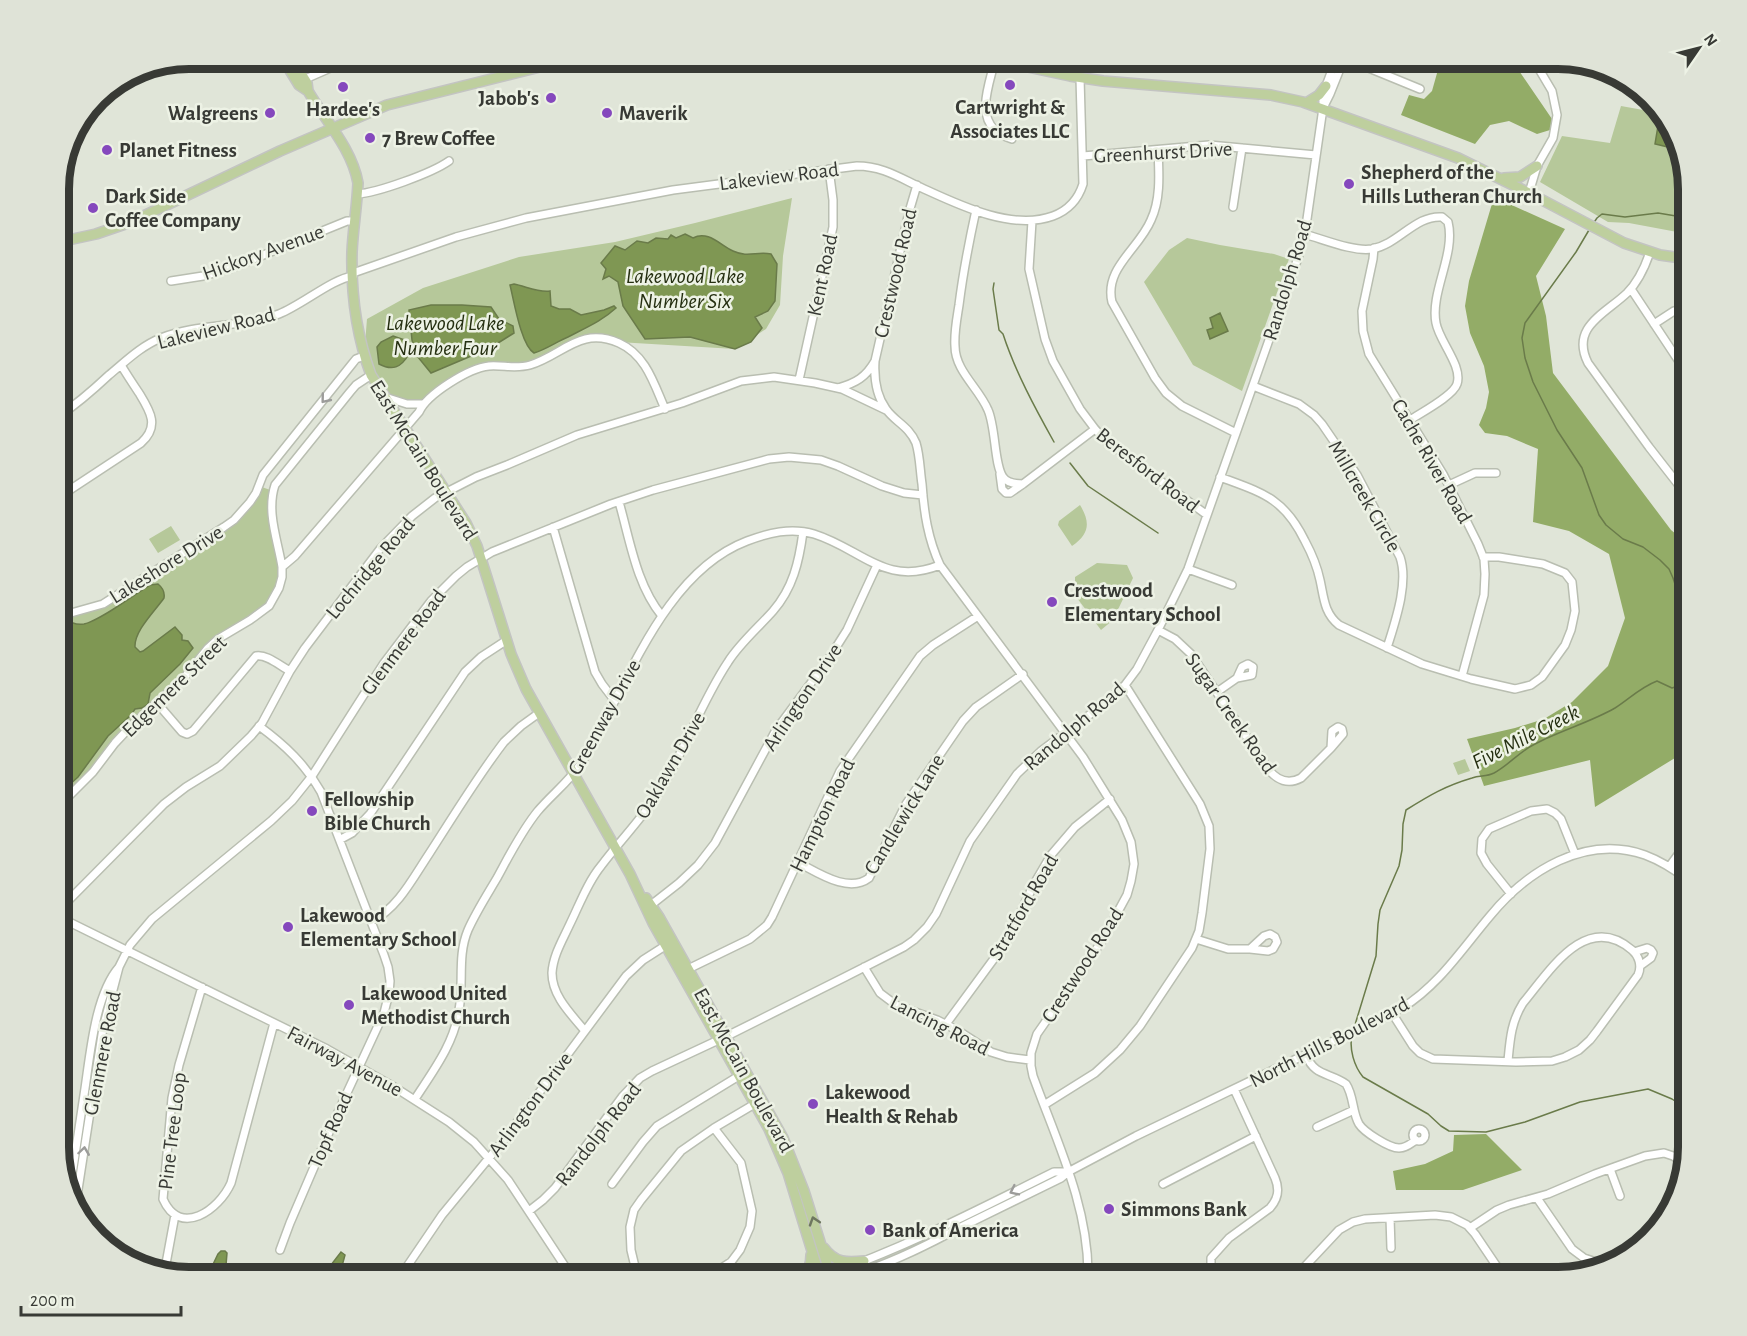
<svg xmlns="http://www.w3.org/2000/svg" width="1747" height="1336" font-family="'Alegreya Sans',sans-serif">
<rect width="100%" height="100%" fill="#e0e5d8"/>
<path fill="#b6c89a" d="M1621,106L1660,113L1675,131L1688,188V234L1629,223L1608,222L1540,182L1562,136L1610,143Z
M792,198L783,256L780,305L766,329L735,349L618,342L594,335L528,365L495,366L466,373L419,404L386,400L364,356L367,319L423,288L519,257L615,242L695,223Z
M1187,238L1220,245L1274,254L1289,259L1242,391L1193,365L1144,282L1169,250Z
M259,486L273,491L272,499L282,567L277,594L250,620L214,642L59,807V629L65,620L93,608L234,520Z
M1080,505C1091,523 1089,534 1072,546L1058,525L1059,521Z
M171,526L180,540L158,553L149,539Z
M1097,563L1127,565L1133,578L1113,620L1101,630L1077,598L1083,593L1075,583V577Z
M1465,759L1470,771L1458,775L1453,763Z"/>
<path fill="#93ac67" d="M1441,59H1511L1552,119L1550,130L1537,134L1509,121L1490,125L1475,144L1401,115L1409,95L1424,99L1432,91Z
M1494,197L1565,229L1536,276L1546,316L1553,373L1671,530L1688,544V750L1595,807L1590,760L1484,786L1467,739L1515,728L1544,719L1572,702L1608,666L1625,618L1609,554L1569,531L1533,522L1538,449L1507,436L1485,433L1479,425L1486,408L1489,392L1484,366L1470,333L1465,306L1469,281Z
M1486,1134L1522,1170L1463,1190H1396L1393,1171L1425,1164L1453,1151L1454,1135Z"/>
<path fill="#7f9753" stroke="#6a7b4a" stroke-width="1.5" d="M1658,126L1672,129L1668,147L1655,144Z
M685,234L693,238C708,230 720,245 733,251C748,258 757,251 771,254L777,264L775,301L768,311L755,317L762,328L751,342L735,349L690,337L645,339L623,306L618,282L609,276L603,279L606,269L601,263L615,246L625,250L637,241L648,243L656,238L668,239L671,235L676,238Z
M514,284C525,286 539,293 550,291L551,306L559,309H570L581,315L604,310L614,306L616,308C602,321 585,328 568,337C556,342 547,349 534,353C521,345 514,301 510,285Z
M431,305H462L491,307L499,319L513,326L514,333L490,348L431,373L417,356L412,340L409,310Z
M1220,313L1228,331L1210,339L1207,330L1213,328L1210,318Z
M393,336L405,340L409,354C401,368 392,371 379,364L377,347L381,342Z
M158,584C163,588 165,592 164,598C155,611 134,631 135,647L140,652L143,651L175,627L182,635V640L188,641L193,648L180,664L150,693L148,704L142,708L135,709L131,715L108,736L78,777L59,794V644L61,639V623L67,619C72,624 77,625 84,624C101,620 133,595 150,585Z
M221,1251H225L227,1253L225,1277H207L218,1254Z
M341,1252L345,1255L339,1277H311L331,1265Z"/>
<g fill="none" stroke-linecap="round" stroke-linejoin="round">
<path stroke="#6a7b4a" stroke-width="1.5" d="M1068,59L1082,65L1127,72
M1593,224L1597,218L1602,214L1625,217L1658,213L1688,218
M994,283L993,289L999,330L1003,334C1015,371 1035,408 1054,442
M1070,463L1088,486L1158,533
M1354,1028L1376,956L1378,924L1380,910L1399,866L1402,850L1403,824L1406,810C1430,795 1445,786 1472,778C1480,775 1486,777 1494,773C1509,765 1520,751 1535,744C1559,731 1591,722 1615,708C1629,699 1641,687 1657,681L1672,688L1681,685L1685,677L1682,636L1676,607L1677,590L1673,578L1669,569L1660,560L1643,547L1623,539L1606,525L1599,515L1582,468L1557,430L1533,382L1525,358L1522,338L1525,323L1576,252L1589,230
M1352,1035C1349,1049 1354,1066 1363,1077L1428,1114L1441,1126L1449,1131L1486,1132L1525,1122L1580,1102L1648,1089L1672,1099L1688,1110"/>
<defs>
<path id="minor" d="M995,59C991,80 976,113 995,130C999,135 1006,137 1012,139
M1362,59L1359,64L1420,89
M303,80L351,59
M1324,106L1330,94L1344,59
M1158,150C1159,173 1161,199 1151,220C1139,249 1104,268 1112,302L1155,378L1166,393L1182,406L1236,433
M1083,156L1209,145L1316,155
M1529,193L1537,166L1553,138L1557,115L1552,91L1533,59
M357,194C377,193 432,173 449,161
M1233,207L1242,148
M976,210C969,242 963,273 959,305C957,318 954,332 955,346C955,371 979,388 988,410C996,428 994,465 1003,477C1007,483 1016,484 1023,484L1095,429
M1032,221L1029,269L1045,339L1053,361L1080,409L1095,429L1106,441L1207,515
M1304,234C1323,239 1353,252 1372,249C1399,244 1415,215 1442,217L1448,222C1456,254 1430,292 1436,323C1439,341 1463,366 1457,384C1453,396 1422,412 1410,420
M1374,248L1373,259L1362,311L1363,331L1369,354L1443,474L1478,544L1484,559L1485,574L1484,595L1462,676
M1650,252C1645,267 1638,282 1627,293C1605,314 1570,327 1588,363L1649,447L1688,497
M353,273L456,237L526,218L673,190L857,166C882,166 900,178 922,188C959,205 1012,231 1053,216C1069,210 1078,200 1083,184L1080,78
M171,281L203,276L229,269L347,221H355
M1631,289L1688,375
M1654,324L1674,311L1688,309
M875,361C874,377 876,395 886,409C895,422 909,426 916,443C920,456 920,471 922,484C924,513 928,539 940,565L1083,757L1122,820L1131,842L1134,864L1131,881L1127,895L1102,941L1037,1034L1031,1053V1066L1033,1076C1057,1142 1089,1207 1088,1277
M799,380L833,227V200L829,169
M1253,386L1299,404L1314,415L1322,424L1357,475L1400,557C1409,583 1395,622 1387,648
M838,388C856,383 866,377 875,361L909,212L917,185
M385,397L407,404H422
M59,416C77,404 93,390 109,375C126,361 141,346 161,338C199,323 241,328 279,314C302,305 332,279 353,276
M1000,474L1002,489L1006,493H1010L1023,484
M1220,477C1263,493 1284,498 1305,541C1312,554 1317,566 1320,580C1324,598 1324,613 1339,625L1422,664L1471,679L1515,689L1531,685L1542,677L1565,645L1571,630L1575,611L1572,582L1565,573L1543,564L1499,557H1483
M1449,485L1475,473H1496
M59,497L141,443C160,426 150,411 139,393C133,384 127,375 121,365
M619,502C630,540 636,584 662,616
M553,527L595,672L602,684L615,701
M282,567C278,541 266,512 275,485L350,392L356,385L371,375
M1188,569L1232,585
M59,621L71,613L103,604L224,527L234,520L250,502L256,493L263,475L352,364L356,359L364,356
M1158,630L1175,639L1191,654L1269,770C1277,780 1288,785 1301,778L1331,748
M1248,664L1253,667L1252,675L1237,678L1242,667Z
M1217,692L1237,678
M157,703L182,732L187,734L193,731L256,656C267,654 280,666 290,671
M259,726C285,745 305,764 321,792L384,955L388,967L390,981L389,993L384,1013L333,1123L290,1223L280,1250
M1338,727L1342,729L1343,734L1331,748L1332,731Z
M59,806L93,772L115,743L131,726L184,678L208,648L218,639L250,620L269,606L279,588L282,577V567L295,556L419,412C427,394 469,368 489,366C503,365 516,369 530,365C563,355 580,326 619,343C646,355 654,384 665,409
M341,839L352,833L370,814L465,672L481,657L507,640
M797,862C817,872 848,894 869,878L906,804L963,721L976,707L1023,674
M1669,867L1688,841
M1511,894L1487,864L1481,853L1482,839L1489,829L1531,811L1547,809L1555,813L1561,819L1575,854
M651,905L679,883L698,865L715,843L776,730L828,660L847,630L877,565
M59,910L164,804L186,787L220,766L251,736L262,723L290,671L305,648L380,549L412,516L435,498L476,477L507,465L577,435L682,403L741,381L774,377L815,383L842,389L886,410
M59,917L327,1049L391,1085L449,1122L474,1142L508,1180L572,1277
M372,921C398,908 413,878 429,854C453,817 477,777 504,742L521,726L539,713
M1270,934L1275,937L1277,942L1273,949L1268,951L1250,949L1264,936Z
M1196,939L1228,949H1250
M1634,952L1647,948L1651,950L1653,953L1651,958L1640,966
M864,967L880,993L896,1005L937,1020L957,1030L991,1052L1007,1057L1030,1060
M686,970L750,939L767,925L772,917L840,771L920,656L933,645L978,616
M202,987L179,1065L172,1098L163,1199C180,1238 219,1210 231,1183L274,1023
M1392,1013L1413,1046L1420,1053L1433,1059L1516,1062L1552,1061L1565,1057L1579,1050L1590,1040L1597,1031L1638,975C1642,966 1639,956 1632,950C1586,910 1549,972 1523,1003C1511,1022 1510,1040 1508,1061
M946,1024L1007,941L1034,884L1051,855L1075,827L1110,799
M585,1031C571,1014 552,996 552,973C553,956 562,941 569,926C579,906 587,883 601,866C621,839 645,816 662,787C686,747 702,701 728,662C740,643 758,628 773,611C793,588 799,562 803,532
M1306,1055C1315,1077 1329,1072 1346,1084C1354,1096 1352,1112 1359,1124C1364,1132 1389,1148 1399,1148C1406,1148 1410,1144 1416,1140
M415,1099C433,1071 454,1044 459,1010C464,983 457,956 468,930C476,912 487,895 497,878C509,856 521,832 537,812C552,794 569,782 582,762C591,748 598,732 606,718C639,654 676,568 747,541C768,533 791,527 814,534C862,549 885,587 940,565
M1044,1105L1095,1073L1120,1050L1140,1026L1192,948L1199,931L1202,913L1210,849L1209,826L1200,804L1125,685
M1317,1127L1354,1110
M1413 1135a6 6 0 1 1 12 0a6 6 0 1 1-12 0Z
M1610,1169L1620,1196
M612,1184L643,1142L657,1126L742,1074
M1163,1184L1256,1136
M69,1195C74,1162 79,1128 84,1095C90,1058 94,996 119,967
M1537,1198L1572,1249L1584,1258L1608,1266
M75,1209L103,1028L119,967L130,945L152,919L271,821L292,801L312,776L384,663L431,601L456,576L467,567L492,552L611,504L653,490L769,459L789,457L821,460L838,466L882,486L904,493L923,495
M529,1211L543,1200L555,1188L622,1097L640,1078L652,1071L727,1036L845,977L904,947L914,940L927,927L936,914L970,841L1017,774L1041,751L1104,704L1125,685L1137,669L1158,630L1188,569L1299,255L1307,219L1323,108V98L1326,86L1336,59
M1390,1218L1391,1248
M1470,1228L1497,1210L1509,1205L1548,1194L1595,1174L1645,1156L1664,1153L1673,1156L1683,1163
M1305,1268L1315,1277
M165,1269L175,1215
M637,1275L653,1277
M826,1275C905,1248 979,1209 1054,1172H1068
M396,1277L406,1268L442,1215L503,1141L626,976L643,960L668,944
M551,1277L565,1267
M634,1277L637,1275L631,1250L630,1227L634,1210L641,1200L681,1151L714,1128L758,1102
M703,1277L717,1271L731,1262L740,1250L750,1227L752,1211L741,1163L714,1128
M846,1277C885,1266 922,1248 957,1229L1061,1178L1068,1172L1136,1136L1402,1008C1439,985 1462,949 1490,916C1527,871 1585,834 1645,855C1661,861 1675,870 1688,880
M1218,1277L1211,1268V1258L1229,1238L1270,1208C1278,1199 1280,1190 1275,1178L1234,1089
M1295,1277L1339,1230L1353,1222L1365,1219L1435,1215L1451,1217L1467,1225L1475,1234L1504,1277
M1484,1277L1498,1268"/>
<path id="major" d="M283,59L299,85L308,91
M292,59L307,83L308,91C325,120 352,149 358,183C357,206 353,229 352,252C351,293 357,337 371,375L466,523L477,546L511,654L526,689L630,874L653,923L769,1129L788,1173L820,1277
M991,59L1070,76L1103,81L1271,95L1303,102L1458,158L1529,193L1624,243L1660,255L1688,259
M1306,103L1319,95L1326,86
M1504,178L1520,177L1537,166
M59,242L96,234L131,222L280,151L387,105L572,59
M646,898L659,917L783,1138L804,1191L831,1277
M824,1248C835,1263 847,1263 864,1261
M803,1277C809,1271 811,1264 811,1255
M855,1277L869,1271"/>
</defs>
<use href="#minor" stroke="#b9beb1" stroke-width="10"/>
<use href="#major" stroke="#c3c4c2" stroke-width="12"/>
<use href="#minor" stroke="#fff" stroke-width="7"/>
<use href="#major" stroke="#becf9e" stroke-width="9"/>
</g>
<defs><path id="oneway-chevron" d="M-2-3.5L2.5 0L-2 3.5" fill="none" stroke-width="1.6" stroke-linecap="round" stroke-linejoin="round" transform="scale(1.5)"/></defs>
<g stroke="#9c9c9a">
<use href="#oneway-chevron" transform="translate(325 399) rotate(129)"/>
<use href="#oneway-chevron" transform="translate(84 1151) rotate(-82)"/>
<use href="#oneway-chevron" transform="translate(1014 1191) rotate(154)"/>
</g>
<use stroke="#6e765f" href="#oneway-chevron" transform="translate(814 1221) rotate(-108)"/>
<g fill="#8548bd" stroke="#edf2e5" stroke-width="2">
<circle cx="1010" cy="85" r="6"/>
<circle cx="343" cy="87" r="6"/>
<circle cx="551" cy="98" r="6"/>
<circle cx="270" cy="113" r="6"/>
<circle cx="607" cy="113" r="6"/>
<circle cx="370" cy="138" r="6"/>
<circle cx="107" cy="150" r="6"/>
<circle cx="1349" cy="184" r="6"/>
<circle cx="93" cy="208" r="6"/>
<circle cx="1052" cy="602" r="6"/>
<circle cx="312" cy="811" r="6"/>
<circle cx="288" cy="927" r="6"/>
<circle cx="349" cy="1005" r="6"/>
<circle cx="813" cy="1104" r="6"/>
<circle cx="1109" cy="1209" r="6"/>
<circle cx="870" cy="1230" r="6"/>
</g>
<g text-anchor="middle" stroke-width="5" stroke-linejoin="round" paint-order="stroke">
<g font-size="21" font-weight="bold" fill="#383a35" stroke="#edf2e5" text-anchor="start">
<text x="539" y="105" text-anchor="end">Jabob's</text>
<text x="1010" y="114" text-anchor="middle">Cartwright &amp;<tspan x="1010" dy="24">Associates LLC</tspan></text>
<text x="343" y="116" text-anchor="middle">Hardee's</text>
<text x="258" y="120" text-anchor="end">Walgreens</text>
<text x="619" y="120">Maverik</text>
<text x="382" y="145">7 Brew Coffee</text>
<text x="119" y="157">Planet Fitness</text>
<text x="1361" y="179">Shepherd of the<tspan x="1361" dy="24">Hills Lutheran Church</tspan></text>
<text x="105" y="203">Dark Side<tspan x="105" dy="24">Coffee Company</tspan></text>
<text x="1064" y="597">Crestwood<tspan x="1064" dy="24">Elementary School</tspan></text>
<text x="324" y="806">Fellowship<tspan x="324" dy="24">Bible Church</tspan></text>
<text x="300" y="922">Lakewood<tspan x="300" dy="24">Elementary School</tspan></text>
<text x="361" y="1000">Lakewood United<tspan x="361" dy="24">Methodist Church</tspan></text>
<text x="825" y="1099">Lakewood<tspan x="825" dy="24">Health &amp; Rehab</tspan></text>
<text x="1121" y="1216">Simmons Bank</text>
<text x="882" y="1237">Bank of America</text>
</g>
<g font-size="21" fill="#383a35" stroke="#edf2e5">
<text transform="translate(1163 152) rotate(-3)" y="7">Greenhurst Drive</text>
<text transform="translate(779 176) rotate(-7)" y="7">Lakeview Road</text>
<text transform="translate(263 252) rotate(-20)" y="7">Hickory Avenue</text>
<text transform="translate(895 273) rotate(-77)" y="7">Crestwood Road</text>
<text transform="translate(822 275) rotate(-78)" y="7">Kent Road</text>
<text transform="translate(1287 280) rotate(-73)" y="7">Randolph Road</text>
<text transform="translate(216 328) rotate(-14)" y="7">Lakeview Road</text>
<text transform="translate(424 460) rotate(58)" y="7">East McCain Boulevard</text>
<text transform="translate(1432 461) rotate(60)" y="7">Cache River Road</text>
<text transform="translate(1148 470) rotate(38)" y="7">Beresford Road</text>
<text transform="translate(1365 496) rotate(60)" y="7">Millcreek Circle</text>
<text transform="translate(166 564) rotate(-32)" y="7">Lakeshore Drive</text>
<text transform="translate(370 568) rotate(-50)" y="7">Lochridge Road</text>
<text transform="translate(403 642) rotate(-53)" y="7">Glenmere Road</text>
<text transform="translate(174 686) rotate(-44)" y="7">Edgemere Street</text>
<text transform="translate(802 697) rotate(-56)" y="7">Arlington Drive</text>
<text transform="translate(1231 713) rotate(55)" y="7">Sugar Creek Road</text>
<text transform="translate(604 717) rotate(-61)" y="7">Greenway Drive</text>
<text transform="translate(1074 726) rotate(-40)" y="7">Randolph Road</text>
<text transform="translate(670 765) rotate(-60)" y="7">Oaklawn Drive</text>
<text transform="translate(904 814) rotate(-59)" y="7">Candlewick Lane</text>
<text transform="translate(822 815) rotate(-64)" y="7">Hampton Road</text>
<text transform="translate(1023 907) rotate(-60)" y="7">Stratford Road</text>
<text transform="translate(1082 965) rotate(-57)" y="7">Crestwood Road</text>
<text transform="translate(940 1025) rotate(27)" y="7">Lancing Road</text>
<text transform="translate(1329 1042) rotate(-27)" y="7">North Hills Boulevard</text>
<text transform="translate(102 1053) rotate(-79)" y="7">Glenmere Road</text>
<text transform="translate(345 1061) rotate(28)" y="7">Fairway Avenue</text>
<text transform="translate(744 1070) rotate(61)" y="7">East McCain Boulevard</text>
<text transform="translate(530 1104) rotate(-53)" y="7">Arlington Drive</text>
<text transform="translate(330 1130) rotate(-66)" y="7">Topf Road</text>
<text transform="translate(172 1131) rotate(-83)" y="7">Pine Tree Loop</text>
<text transform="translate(598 1134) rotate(-52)" y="7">Randolph Road</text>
</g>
<g font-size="22" font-style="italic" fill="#252f11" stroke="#edf2e5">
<text x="685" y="283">Lakewood Lake<tspan x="685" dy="25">Number Six</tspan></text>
<text x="445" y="330">Lakewood Lake<tspan x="445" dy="25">Number Four</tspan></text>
<text transform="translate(1525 736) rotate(-27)" y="8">Five Mile Creek</text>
</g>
</g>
<path d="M0 0H1747V1336H0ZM189 69H1558A120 120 0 0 1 1678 189V1147A120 120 0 0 1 1558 1267H189A120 120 0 0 1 69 1147V189A120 120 0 0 1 189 69Z" fill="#dfe3d7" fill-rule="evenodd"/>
<path fill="none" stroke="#383a35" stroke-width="8" d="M189 69H1558A120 120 0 0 1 1678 189V1147A120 120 0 0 1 1558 1267H189A120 120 0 0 1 69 1147V189A120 120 0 0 1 189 69Z"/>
<g transform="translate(1699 48) rotate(55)" stroke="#edf2e5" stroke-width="4.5" paint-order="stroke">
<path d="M0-4.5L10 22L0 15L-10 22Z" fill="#383a35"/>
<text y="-9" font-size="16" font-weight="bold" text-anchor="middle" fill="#383a35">N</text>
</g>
<path d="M21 1306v9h160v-9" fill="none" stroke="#383a35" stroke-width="3"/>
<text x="30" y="1306" font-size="18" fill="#383a35" stroke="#edf2e5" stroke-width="4.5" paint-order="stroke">200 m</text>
</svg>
